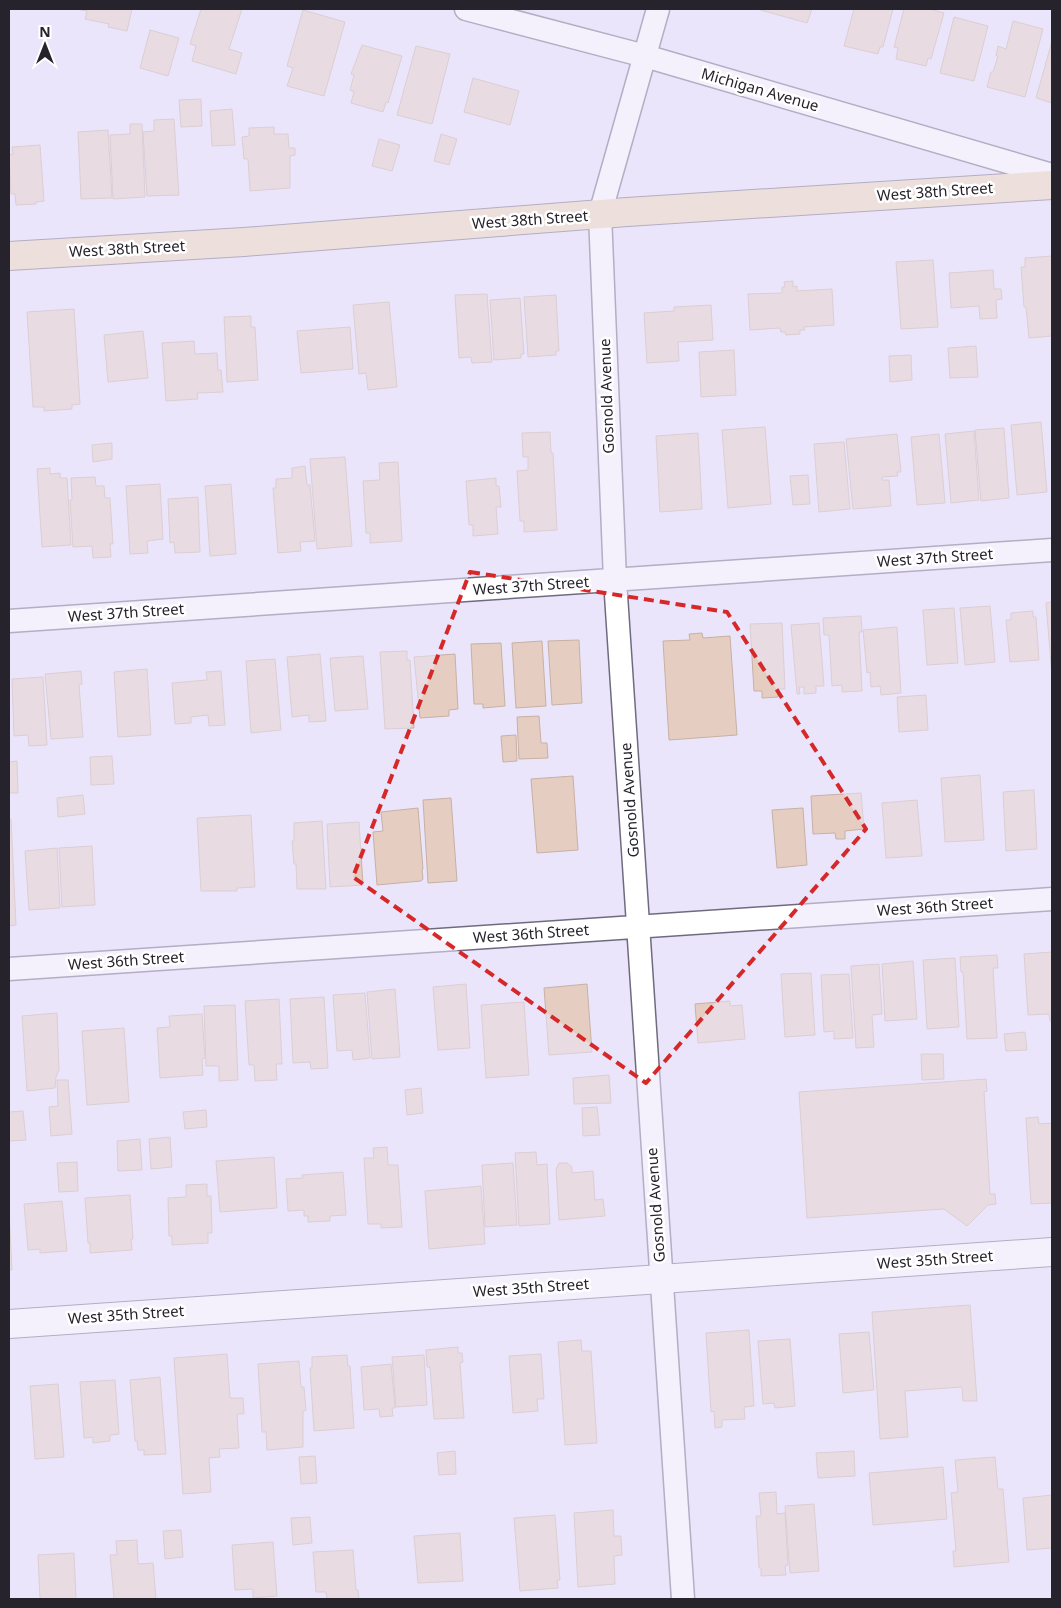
<svg xmlns="http://www.w3.org/2000/svg" width="1061" height="1608" font-family="'Noto Sans',sans-serif">
<rect width="100%" height="100%" fill="#ebe5fc"/>
<path fill="#e5cec1" stroke="#c7b1a4" d="M77,9H132L127,31L108,27L109,24L85,19L87,11Z
M201,9H242L229,49L242,53L236,74L192,61L196,46L190,44Z
M757,9H812L807,23Z
M854,9H893L883,47H880L878,54L844,46Z
M904,9H930L944,13L931,59L928,58L926,66L896,59L898,48L894,47Z
M303,10L345,22L324,96L287,86L293,68L287,66Z
M954,17L988,26L974,81L940,73Z
M1013,21L1043,29L1025,97L987,87L991,72H993L998,56H996L998,46L1006,49Z
M150,30L179,38L168,76L140,68Z
M1052,41V103L1036,98Z
M362,45L402,56L388,103L386,102L383,112L351,103L354,92L350,90L354,75L351,74Z
M416,46L450,54L432,124L397,115Z
M473,78L519,91L510,125L464,112Z
M201,99L202,126L181,127L179,100Z
M232,109L235,145L212,146L210,111Z
M174,119L179,195L147,196L143,132L154,131V120Z
M130,124H142L145,197L113,199L110,135L130,134Z
M274,127V134H288L289,148H295V155L290,156V188L250,191L248,159H244L242,137L249,136V128Z
M108,130L112,198L81,199L78,132Z
M441,134L457,139L449,165L434,161Z
M379,139L400,145L392,171L372,166Z
M40,145L44,201L36,202V204L16,205L15,194H11L9,155L13,154L12,147Z
M1052,256V336L1029,338L1026,307H1024L1021,267H1025V258Z
M933,260L938,327L901,329L896,262Z
M993,270L994,289H1001L1002,299L996,300L997,318L980,319L979,306L951,308L949,273Z
M793,281V287L797,286V291L832,289L834,325L804,327L805,330H800V334L786,335L785,332H781L780,328L750,330L748,294L782,293V287H785L784,282Z
M487,294L492,362L472,363L471,357L459,358L455,295Z
M556,295L559,351H556V355L528,357L524,297Z
M520,298L524,354H521V358L494,360L490,300Z
M389,302L397,387L368,390L366,373L359,374L353,305Z
M711,305L713,340L678,342L679,361L647,363L644,313L674,311V307Z
M74,309L80,404L72,405V409L44,411V407H33L27,312Z
M251,316V327H255L258,380L227,382L224,317Z
M350,327L353,369L301,373L297,331Z
M143,331L148,378L108,382L104,335Z
M194,341L195,354L217,353L218,370H221L223,392L197,393L198,399L166,401L162,343Z
M976,346L978,377L950,378L948,348Z
M734,350L736,395L701,397L699,352Z
M911,355L912,380L890,382L889,356Z
M1041,422L1047,492L1017,495L1011,425Z
M765,427L771,504L728,508L722,430Z
M1004,428L1009,498L981,501L975,430Z
M974,431L979,500L951,503L945,434Z
M550,432L551,453H553L557,530L524,532V521H520L517,471L528,470V457H523L522,433Z
M698,433L702,509L660,512L656,436Z
M897,434L901,472H897L898,476L882,477V480H889L891,506L853,509L846,439Z
M939,434L945,503L917,505L911,437Z
M844,442L850,509L819,512L814,444Z
M112,443V459L93,462L92,445Z
M345,457L352,546L317,549L310,459Z
M398,462L402,541L370,543V533H366L363,481L380,480L379,463Z
M305,466L307,485H310L315,541L300,542L301,551L278,553L273,488H276V479L292,478V468Z
M50,468V474L60,473V478H67L71,545L42,547L37,469Z
M808,475L810,504L793,505L790,476Z
M95,477L96,486H104L105,498H110L113,544H110L111,557L93,558L92,546L73,547L70,500H72L71,478Z
M496,478V486H499L501,507H496L498,534L473,536V525H469L466,481Z
M160,484L163,539L147,541L148,553L130,554L126,486Z
M231,484L236,554L210,556L205,486Z
M198,497L200,552L175,553L174,542L170,543L168,499Z
M1052,602V676L1046,603Z
M990,606L995,662L965,665L960,608Z
M954,608L958,663L927,665L923,610Z
M1033,611V617H1036L1039,660L1010,662L1006,620H1011V613Z
M861,616L862,632H859L862,691L842,692V685L832,686L829,635H824L823,618Z
M782,623L785,689H777L778,697L762,698V691H754L750,624Z
M819,623L824,686H816V693L804,694V687H799L800,694H797L791,625Z
M897,627L901,693L881,695L880,686L871,687L870,672L867,673L863,630Z
M702,633L703,638L730,636L737,735L669,740L663,641L690,640L689,634Z
M579,640L582,703L552,705L548,641Z
M542,641L546,706L516,708L512,643Z
M501,643L505,706L483,708V704H474L471,644Z
M407,651V660H410L414,728L385,729L380,652Z
M320,654L326,721L309,722V715L292,717L287,657Z
M455,654L458,709L449,710V716L420,718L414,657Z
M363,656L368,709L335,711L330,658Z
M275,659L281,730L251,733L246,661Z
M147,669L151,735L118,737L114,672Z
M81,671L82,684L79,685L83,737L51,739L45,674Z
M221,671L225,725L209,726L208,715L191,717V723L175,724L172,683L207,680L206,672Z
M43,677L47,745L29,746L28,735L14,736L12,679Z
M926,695L928,730L899,732L897,697Z
M539,716L541,743H547L548,758L519,759L517,717Z
M516,735L517,761L503,762L501,736Z
M112,756L114,784L91,785L90,757Z
M17,761L18,793H9V762Z
M980,775L984,840L945,842L941,778Z
M573,776L578,850L537,853L531,779Z
M1034,790L1037,849L1006,851L1003,792Z
M861,793L864,829L845,831V839H836L835,833L813,834L811,796Z
M83,795L85,814L58,817L57,798Z
M451,798L457,881L428,883L423,800Z
M917,800L922,856L886,858L882,803Z
M418,808L423,869H422L423,879L421,881L377,885L373,832L383,831L381,812Z
M803,808L807,865L777,868L772,810Z
M251,815L255,887L237,888V891H201L197,818Z
M9,819H11L16,925L9,926Z
M322,821L326,889H297L296,864H294L292,841H294V823Z
M359,822L363,885L330,887L327,824Z
M92,846L95,905L62,907L59,848Z
M57,848L60,908L29,910L25,851Z
M1052,952V1021H1050L1049,1014L1028,1015L1024,954Z
M997,955L998,968H993L997,1038L967,1039L963,972H961L960,957Z
M955,958L959,1027L927,1029L923,960Z
M913,961L917,1019L885,1021L882,964Z
M879,964L882,1014L872,1015L874,1047L856,1048L851,966Z
M811,973L815,1035L785,1037L781,974Z
M849,974L853,1038L834,1039V1031L824,1032L821,975Z
M466,984L470,1048L438,1050L433,987Z
M587,984L592,1052L549,1055L544,988Z
M395,989L400,1057L372,1059L367,992Z
M365,993L370,1058L353,1060L352,1050L337,1051L333,995Z
M324,997L328,1068L311,1069L310,1062L293,1063L290,999Z
M279,999L282,1064H276L277,1080L255,1081L254,1065H249L245,1001Z
M730,1001V1006L742,1005L745,1039L698,1043L695,1004Z
M524,1002L529,1075L486,1078L481,1005Z
M235,1005L238,1080L219,1081V1066H206L204,1006Z
M57,1013L59,1070L56,1077L55,1088L27,1091L22,1016Z
M202,1014L205,1058L202,1059L203,1075L160,1078L157,1028L170,1027L169,1016Z
M124,1028L129,1102L87,1105L82,1031Z
M1025,1032L1027,1050L1006,1051L1004,1034Z
M921,1054H943L944,1079L922,1080Z
M609,1075L611,1103L574,1104L573,1078Z
M986,1079L987,1091L984,1092L990,1194H995L996,1204L988,1205L967,1226L944,1209L807,1218L799,1092Z
M57,1080H68L72,1134L51,1136L49,1107L58,1106Z
M421,1088L423,1113L407,1115L405,1090Z
M597,1107L600,1135L583,1136L582,1108Z
M206,1110L207,1127L185,1129L183,1112Z
M23,1111L26,1140L9,1141V1112Z
M1038,1117L1039,1124L1052,1123V1203L1031,1204L1026,1118Z
M170,1137L172,1167L151,1169L149,1139Z
M140,1139L142,1170L118,1171L117,1141Z
M387,1147L388,1165H398L402,1227L381,1228V1224H368L364,1158H374L373,1148Z
M536,1152L537,1165L547,1164L550,1224L519,1226L515,1153Z
M274,1157L277,1208L220,1212L216,1161Z
M77,1162L78,1191L59,1192L57,1163Z
M513,1163L517,1225L485,1227L482,1165Z
M559,1163H567L572,1167V1173L593,1171L595,1200L603,1199L605,1216L559,1220L556,1169Z
M343,1172L346,1215L330,1216V1221L308,1222V1216H304V1210L288,1211L286,1179L303,1178L302,1175Z
M207,1184V1196H211L212,1233H208V1243L172,1245V1236H169L168,1198L186,1197V1185Z
M481,1186L485,1244L429,1249L425,1191Z
M130,1195L133,1239H131L132,1250L90,1253V1243H88L85,1198Z
M62,1201L67,1251L40,1253V1249L28,1250L24,1204Z
M9,1209L12,1270H9Z
M970,1305L977,1401H963L962,1387L905,1391L908,1437L880,1439L872,1312Z
M749,1330L754,1406L744,1407L745,1419L722,1420V1427L715,1428L714,1411L711,1412L706,1333Z
M869,1332L874,1390L843,1393L839,1334Z
M790,1339L795,1406L775,1408L774,1403L763,1404L758,1341Z
M581,1340L582,1351H591L597,1443L565,1445L558,1342Z
M458,1347V1353H462L463,1362L460,1363L464,1418L434,1419L430,1367H427L426,1350Z
M227,1354L230,1398H243L244,1414H237L239,1448L219,1449L220,1457L209,1458L211,1492L183,1494L174,1358Z
M541,1354L544,1399H537L538,1411L513,1413L509,1356Z
M347,1355L348,1366H350L354,1428L314,1431L310,1368H312V1357Z
M424,1355L427,1405L396,1407L392,1357Z
M299,1361L301,1387H304L306,1410L303,1411V1447L267,1450L266,1432H262L258,1364Z
M391,1364L395,1408H392L393,1416L380,1417L379,1409L364,1410L361,1367Z
M160,1377L166,1454L144,1455V1450H138L137,1441H135L130,1380Z
M115,1380L119,1434L110,1435V1441L93,1443V1437L84,1438L80,1382Z
M58,1384L64,1457L35,1459L30,1386Z
M455,1451L456,1474L439,1475L437,1453Z
M854,1451L855,1476L818,1478L816,1453Z
M315,1456L317,1483L301,1484L299,1457Z
M995,1457L998,1489H1003L1009,1562L954,1567L953,1551H956L951,1493L958,1492L955,1460Z
M943,1467L947,1519L873,1525L869,1473Z
M776,1492L777,1514L785,1513L788,1565L785,1566L786,1575L761,1576V1568H759L756,1516H761L759,1493Z
M1052,1495V1548L1027,1550L1023,1498Z
M814,1504L819,1571L790,1573L785,1506Z
M613,1510L614,1536H621L622,1555L614,1556L615,1584L578,1587L574,1513Z
M555,1515L560,1580H557L558,1588L520,1591L514,1518Z
M310,1517L312,1543L293,1545L291,1518Z
M181,1530L183,1557L165,1559L163,1531Z
M460,1533L463,1581L418,1583L414,1536Z
M137,1540L138,1564L153,1563L156,1599H114L110,1555H117L116,1541Z
M273,1542L277,1596L253,1598V1589L235,1590L232,1545Z
M353,1550L356,1590H358L359,1599H327L326,1592H316L313,1552Z
M74,1553L76,1599H40L38,1555Z"/>
<g fill="none" stroke-linecap="round" stroke-linejoin="round">
<defs>
<path id="minor" d="M466,9L645,56L1052,175
M658,9L600,214L615,580L683,1599
M9,621L1052,550
M9,969L1052,899"/>
<path id="tertiary" d="M9,1324L1052,1252"/>
<path id="secondary" d="M9,256L244,242L627,212L1052,185"/>
</defs>
<use href="#minor" stroke="#706a7f" stroke-width="25"/>
<use href="#tertiary" stroke="#706a7f" stroke-width="30"/>
<use href="#secondary" stroke="#706a7f" stroke-width="30"/>
<use href="#minor" stroke="#fff" stroke-width="22"/>
<use href="#tertiary" stroke="#fff" stroke-width="28"/>
<use href="#secondary" stroke="#edd8b6" stroke-width="28"/>
</g>
<path d="M0 0H1061V1608H0ZM470,572L727,612L866,829L646,1083L353,877Z" fill="#ebe5fc" fill-opacity=".55" fill-rule="evenodd"/>
<path fill="none" stroke="#d62828" stroke-width="4" stroke-dasharray="10 6" stroke-linejoin="round" d="M470,572L727,612L866,829L646,1083L353,877Z"/>
<g text-anchor="middle" stroke-width="5" stroke-linejoin="round" paint-order="stroke">
<g font-size="15" fill="#26232c" stroke="#fff">
<text transform="translate(760 90) rotate(16)" y="5">Michigan Avenue</text>
<text transform="translate(935 192) rotate(-4)" y="5">West 38th Street</text>
<text transform="translate(530 220) rotate(-4)" y="5">West 38th Street</text>
<text transform="translate(127 249) rotate(-3)" y="5">West 38th Street</text>
<text transform="translate(607 396) rotate(-92)" y="5">Gosnold Avenue</text>
<text transform="translate(935 558) rotate(-4)" y="5">West 37th Street</text>
<text transform="translate(531 586) rotate(-4)" y="5">West 37th Street</text>
<text transform="translate(126 613) rotate(-4)" y="5">West 37th Street</text>
<text transform="translate(630 800) rotate(-94)" y="5">Gosnold Avenue</text>
<text transform="translate(935 907) rotate(-4)" y="5">West 36th Street</text>
<text transform="translate(531 934) rotate(-4)" y="5">West 36th Street</text>
<text transform="translate(126 961) rotate(-4)" y="5">West 36th Street</text>
<text transform="translate(656 1205) rotate(-94)" y="5">Gosnold Avenue</text>
<text transform="translate(935 1260) rotate(-4)" y="5">West 35th Street</text>
<text transform="translate(531 1288) rotate(-4)" y="5">West 35th Street</text>
<text transform="translate(126 1315) rotate(-4)" y="5">West 35th Street</text>
</g>
</g>
<rect width="1061" height="1608" fill="none" stroke="#26232c" stroke-width="20"/>
<g transform="translate(45 45)" stroke="#ffffff" stroke-width="4" paint-order="stroke">
<path d="M0-4L9 19L0 12L-9 19Z" fill="#26232c"/>
<text y="-8" font-size="14" font-weight="bold" text-anchor="middle" fill="#26232c">N</text>
</g>
</svg>
